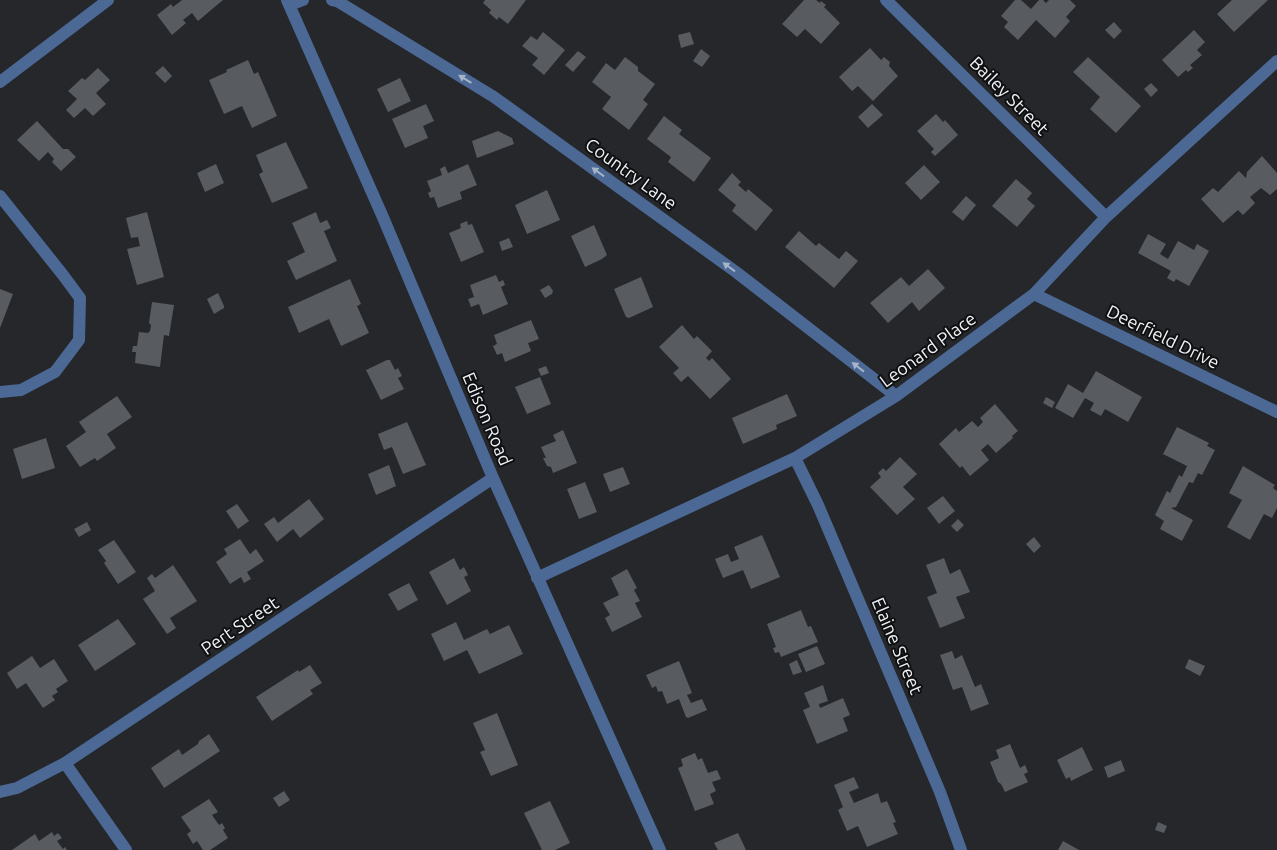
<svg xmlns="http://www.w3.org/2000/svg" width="1277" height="850" font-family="Ubuntu,sans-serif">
<rect width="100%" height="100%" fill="#25272b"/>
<path fill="#585b60" d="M182,0H223L198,21L192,13L183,20L186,23L172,35L157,15L171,4L173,7Z
M485,0H526L508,24L499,17L497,20L489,13L491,10L483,3Z
M804,0H816L820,3L821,1L826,5L824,7L840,23L821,44L805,29L797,37L782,24Z
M1015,0H1021L1031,9L1039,0H1043L1046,3L1049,0H1070L1076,6L1066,17L1070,21L1055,38L1036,20L1018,40L1004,27L1008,22L1001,16Z
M1232,0H1268L1234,32L1217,14Z
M1114,22L1122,31L1114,39L1105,30Z
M1194,30L1205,42L1197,50L1202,55L1190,65L1193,68L1188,72L1186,70L1178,77L1162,60Z
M543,32L565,50L544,75L532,65L538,58L522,46L531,36L537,40Z
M690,32L694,44L681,48L678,35Z
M870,48L881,60L884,57L890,62L889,66L898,76L873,101L858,86L852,91L839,77Z
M701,49L710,56L702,67L693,61Z
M578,51L586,57L573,72L565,65Z
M625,57L638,67V71L655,84L643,100L648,104L629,130L602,109L611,97L592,82L606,63L615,70Z
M1088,57L1141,106L1116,133L1090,109L1100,97L1073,72Z
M248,60L254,74L258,72L277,116L252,128L242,106L224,114L209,80L227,72L226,70Z
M163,66L172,76L165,83L155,73Z
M98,68L110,80L96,93L106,104L93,116L85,108L74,118L66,110L77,99L68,91L82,78L85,80Z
M400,78L411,101L388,112L377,89Z
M1151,83L1158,90L1151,97L1144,89Z
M426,104L434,121L423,126L428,138L405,148L392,119Z
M872,104L883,115L868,128L858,117Z
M936,114L943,122L945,120L958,135L935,156L931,152L934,149L917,131Z
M664,116L682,130L679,134L711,158L694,182L668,162L671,157L647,139Z
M37,121L63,149H68L76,157L61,171L52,162L54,159L48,152L39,161L17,140Z
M498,131L512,138L514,144L477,158L472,141Z
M286,142L308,188L272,203L259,174L263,172L256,155Z
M1262,156L1277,173V189L1270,195L1261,188L1250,197L1255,203L1243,215L1238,210L1223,223L1201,199L1213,188L1218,192L1239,171L1246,178L1247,172Z
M216,164L224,183L205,192L197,173Z
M468,164L477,185L460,192L462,199L438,208L434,197L430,198L428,193L431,191L427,181L442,175L440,169L445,166L448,173Z
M924,165L940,182L921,200L905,183Z
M732,173L741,182L738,185L746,192L748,189L773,210L756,231L732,211L736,205L718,190Z
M1016,179L1032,193L1027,199L1035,206L1017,227L992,206Z
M547,190L560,220L527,234L515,205Z
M966,196L976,205L963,221L952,212Z
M147,212L164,277L137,285L127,249L140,246L138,237L131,238L126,218Z
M316,212L320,223L327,220L331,228L324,231L337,261L296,280L287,261L305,252L292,223Z
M467,221L468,225L472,224L484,252L461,262L449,233L461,228L460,224Z
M594,225L607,255L602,259L585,267L571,236Z
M799,231L816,246L819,243L839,259L846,251L858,261L834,288L785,247Z
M1148,234L1166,244L1160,254L1168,259L1178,241L1194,250L1197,244L1209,251L1189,286L1176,279L1174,282L1167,278L1171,271L1138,253Z
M509,238L513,247L502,251L499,242Z
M928,269L945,288L919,311L912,302L888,323L870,303L901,277L909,286Z
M496,275L499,282L503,280L505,285L501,287L508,304L483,315L479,304L471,307L468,299L474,297L470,285Z
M641,277L653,307L629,318L626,317L614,289Z
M350,279L361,304L357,306L369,333L341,346L329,319L299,333L288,307Z
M549,285L553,291L552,294L545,298L540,290Z
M0,289L13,294L0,328Z
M218,293L224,306V308L214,314L207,299Z
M152,302L174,305L169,336L164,335L160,367L135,363L136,352H132L133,346H137L139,332L148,333L150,331L151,325L149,323Z
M531,320L539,339L528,343L531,351L505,362L502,353L497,355L493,346L497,344L494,335Z
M682,325L694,339L697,336L712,351L706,358L709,361L712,358L731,379L710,399L688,376L681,382L673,373L679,368L659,347Z
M387,360H390L395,370L398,368L402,376L398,378L404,389L381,400L366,370Z
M546,366L549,373L541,376L538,369Z
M1096,371L1142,397L1128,422L1105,409L1101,416L1090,410L1094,403L1085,398L1073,418L1055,408L1068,384L1083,393Z
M540,377L551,404L527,414L515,387Z
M787,394L797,416L776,425L777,429L743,444L732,418Z
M117,396L132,417L107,434L116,448L97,461L95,458L80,467L66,446L86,432L79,422Z
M1046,397L1055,402L1052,408L1043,403Z
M995,404L1018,431L1012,436L1013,438L996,453L988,444L981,450L989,460L970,476L962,466L960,468L939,444L956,428L959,432L972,421L978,427L983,422L980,418Z
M407,422L426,465L403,474L392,447L384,450L378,434Z
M1177,427L1209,443L1207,446L1215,450L1202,475L1198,473L1193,483L1189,482L1176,507L1171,508L1193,520L1182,541L1160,529L1164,521L1155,515L1167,491L1170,493L1179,475L1182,477L1187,466L1163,454Z
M563,430L577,463L553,473L551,467L547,466L543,458H546L541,447L556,441L553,435Z
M46,438L55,468L22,479L13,449Z
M900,457L917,474L903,487L915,499L897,515L870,487L881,477L878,473L883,468L886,471Z
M389,465L396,486L376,495L368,474Z
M1243,466L1275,485L1273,488L1277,491V508L1272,518L1264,514L1250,540L1227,527L1242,500L1229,493Z
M623,467L630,484L610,492L603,474Z
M585,482L597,512L579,519L567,489Z
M943,496L955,511L939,524L927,508Z
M309,499L324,519L300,538L293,529L277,542L264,524L274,517L278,523Z
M237,504L249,521L238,529L226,511Z
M958,519L964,525L957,532L951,526Z
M87,522L91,530L79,537L74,529Z
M762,535L780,577L751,589L743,570L723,578L715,559L728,554L731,562L739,559L734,547Z
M1034,537L1041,546L1034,553L1026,544Z
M240,539L250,554L256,549L264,561L247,572L251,579L244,583L241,577L230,584L216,562L227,554L224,549Z
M114,540L136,572L118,584L104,563L106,561L98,550Z
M454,558L460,570L464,567L468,575L464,577L471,591L447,605L429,572Z
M944,558L950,574L960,569L970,592L956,597L965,618L940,628L927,597L937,593L926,565Z
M173,565L197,601L170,618L176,628L167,634L143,599L155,591L147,578L152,574L155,578Z
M627,569L637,588L634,590L640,601L635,603L642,617L612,632L605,618L610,615L603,603L619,595L611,578Z
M409,583L418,600L398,611L388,594Z
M801,610L808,627L811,626L818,642L781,657L779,652L775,653L773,648L776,647L767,624Z
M118,619L136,644L95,671L78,645Z
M456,622L464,640L487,629L490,634L509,625L523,654L479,674L467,650L444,661L431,634Z
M817,646L825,664L806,672L798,654Z
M952,651L955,659L962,655L975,687L981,684L989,704L971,711L962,687L953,690L940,655Z
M32,656L40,668L54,659L68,681L56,689L58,692L52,696L55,700L43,708L26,683L17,689L7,673Z
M1189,659L1205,666L1200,676L1185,668Z
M797,660L802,672L793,675L789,664Z
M679,661L692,693L687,695L691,703L702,699L707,710L688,718L686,717L679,699L667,704L662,691L658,692L656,686L652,688L646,675Z
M310,665L322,683L310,690L313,694L272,721L256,697L298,670L299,672Z
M823,685L828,701L819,704L820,708L843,698L850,715L843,718L848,731L817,744L803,710L810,707L804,693Z
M497,713L518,765L491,776L480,752L485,750L473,723Z
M209,734L220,751L164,788L151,768L179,749L182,755L198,744L199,741Z
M1010,744L1020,768L1025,765L1028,772L1024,774L1028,782L1005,792L1001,784L998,782L990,762L999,758L996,750Z
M1082,747L1093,770L1071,781L1070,777L1066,779L1057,760Z
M695,753L698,760L702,758L708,773L717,770L721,779L712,782L716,791L710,794L714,804L695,811L678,768L683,766L681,759Z
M1121,760L1125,771L1108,778L1104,767Z
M854,777L859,788L849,792L854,803L878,793L881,803L887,801L896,822L893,823L898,834L867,847L858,826L847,831L838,810L843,807L834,785Z
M284,791L290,800L279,807L273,798Z
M209,799L218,812L212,815L219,825L222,823L225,828L223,830L228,838L210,850H203L197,841L193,844L187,834L191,831L181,817Z
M550,801L570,843L555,850H542L524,813Z
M1158,822L1167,826L1164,833L1155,830Z
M52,832L54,836L58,833L62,838L57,841L63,849L65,847L67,850H12L35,834L39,841Z
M738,833L746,850H718L714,843Z
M1063,841L1079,850H1058Z"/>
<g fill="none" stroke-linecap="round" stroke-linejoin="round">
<path stroke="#4c6995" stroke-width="12" d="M287,0L382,215L493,478L660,850
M332,0L337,1L494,97L736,272L896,396
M886,0L1106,217
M290,5L303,0
M0,82L108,0
M0,196L63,275L80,298L79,340L55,372L21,390L0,392
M1034,294L1277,412
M795,458L818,505L940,792L961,850
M537,578L795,458L896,396L1034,294L1106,217L1277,61
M65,763L126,850
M0,792L17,788L65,763L493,478"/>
</g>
<defs><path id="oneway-solid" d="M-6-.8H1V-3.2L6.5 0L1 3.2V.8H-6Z" transform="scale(1.25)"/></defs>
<g fill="#a6b4c9">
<use href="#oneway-solid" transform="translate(465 79) rotate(-149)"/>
<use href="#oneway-solid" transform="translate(598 172) rotate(-144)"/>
<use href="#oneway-solid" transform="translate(729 267) rotate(-144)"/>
<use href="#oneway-solid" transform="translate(858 367) rotate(-142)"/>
</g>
<g text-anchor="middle" stroke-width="4" stroke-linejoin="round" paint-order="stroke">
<g font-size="18" fill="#f0f1f4" stroke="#0f1012">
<text transform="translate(1009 96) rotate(45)" y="6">Bailey Street</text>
<text transform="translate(631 174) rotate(36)" y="6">Country Lane</text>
<text transform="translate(1163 337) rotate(26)" y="6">Deerfield Drive</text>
<text transform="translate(928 350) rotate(-36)" y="6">Leonard Place</text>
<text transform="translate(487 419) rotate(67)" y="6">Edison Road</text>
<text transform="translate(240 626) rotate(-34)" y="6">Pert Street</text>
<text transform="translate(897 646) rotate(67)" y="6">Elaine Street</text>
</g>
</g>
</svg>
